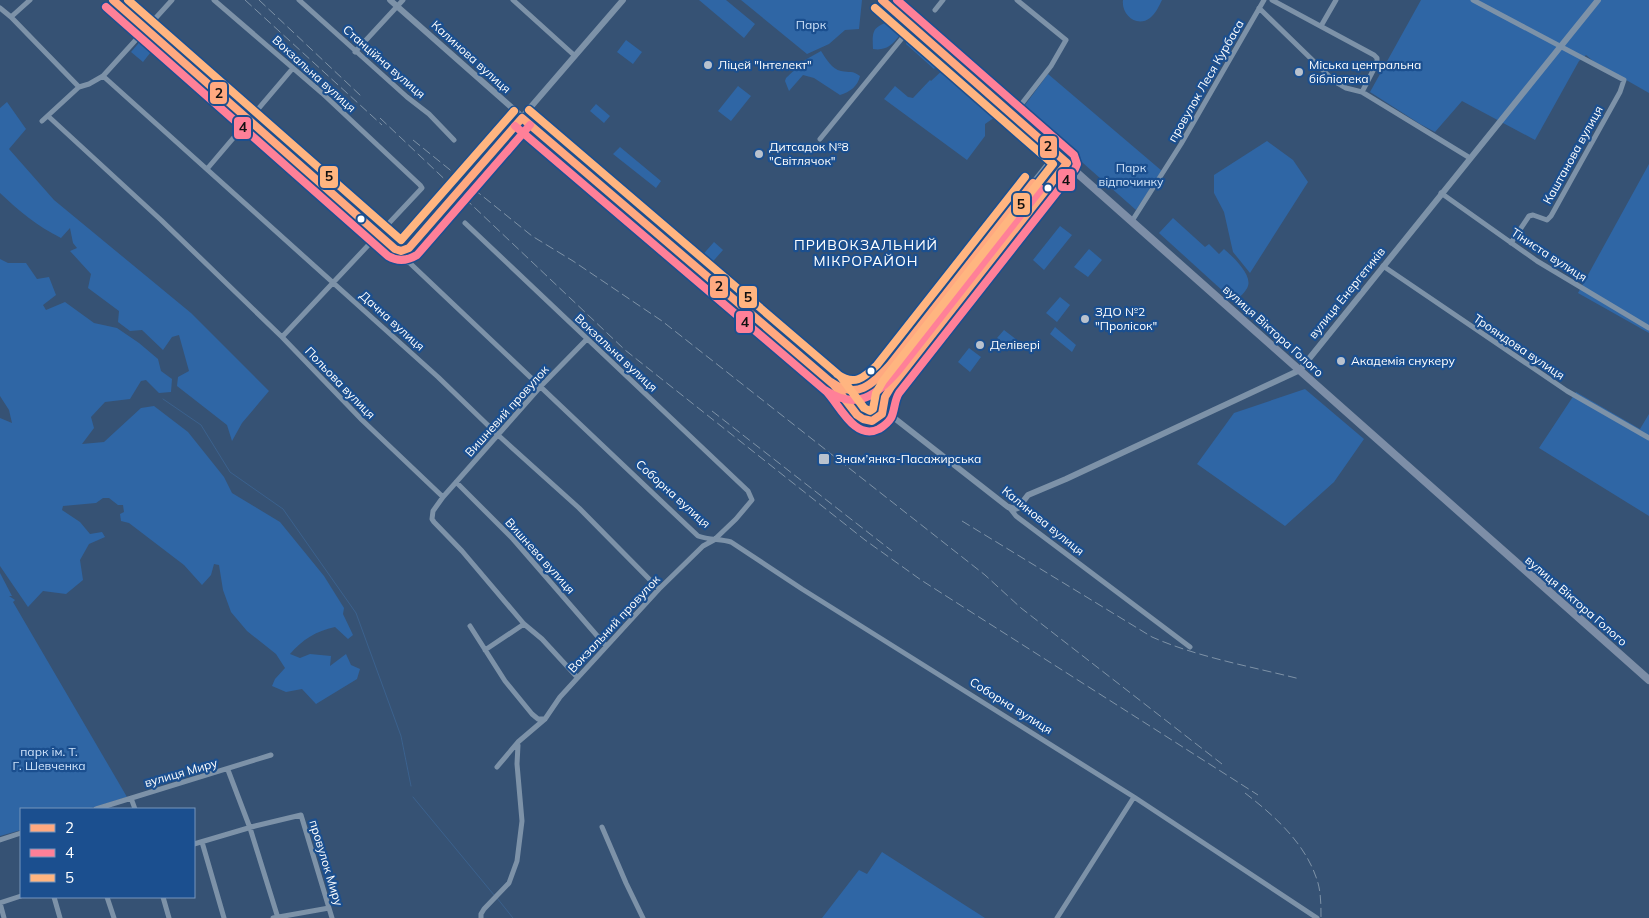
<svg xmlns="http://www.w3.org/2000/svg" width="1649" height="918" font-family="Mulish,sans-serif">
<rect width="100%" height="100%" fill="#365274"/>
<path fill="#2f66a5" d="M699,0H726L755,24L744,38Z
M741,0H862L859,29L845,30L829,44L807,54Z
M1123,0H1162C1159,6 1156,13 1150,18C1137,28 1121,15 1123,0Z
M1421,0H1649V93L1593,61L1586,55L1579,61L1535,140L1462,101L1435,132L1420,124L1370,92Z
M893,20H895L901,28L900,35C892,45 886,51 873,49C872,29 873,27 893,20Z
M914,35L942,59L934,69L906,44L907,37Z
M143,38L154,48L143,62L131,52Z
M626,40L642,52L633,64L617,52Z
M821,51C826,59 832,69 841,71C850,73 852,70 860,76C858,86 850,92 840,95L814,78L803,75L789,91L785,81L786,78L805,60Z
M947,66L997,110L998,115L985,124V136L967,160L884,99L895,86L908,97L913,98L930,80L931,81Z
M1048,74L1162,171L1136,210L1022,109Z
M738,86L751,96L731,121L718,111Z
M7,102L26,129L9,149L54,200L191,313L269,391L242,423L232,441L227,425L177,386L178,377L189,371L179,335L172,337L163,350L142,330L130,331L118,322L119,311L88,288L91,274L70,251L77,248L73,243L70,228L61,238C37,226 19,211 0,193V108Z
M596,104L610,116L604,123L590,111Z
M1267,141L1293,160L1308,182L1250,273L1233,252L1224,212L1214,193V175Z
M620,147L661,181L656,188L613,154Z
M1649,164V333L1578,293Z
M1048,169L1055,174L900,371L894,365Z
M1173,218L1205,247L1209,244L1219,254L1224,249C1232,256 1252,274 1248,286C1246,292 1239,297 1235,302L1159,233Z
M1060,226L1072,235L1044,270L1033,260Z
M714,242L723,250L708,267L699,259Z
M1089,249L1102,260L1088,277L1074,267Z
M1002,250L1006,257C998,272 978,303 963,312L957,309Z
M0,259L8,263H26L37,279L49,277L56,295L43,305L46,310L65,302L94,323L117,328L139,343L158,359L161,371L172,379L171,392L159,393L146,380L141,381L130,399L105,402L91,417L94,428L82,444L104,442L141,408L154,406L188,432L224,477L232,493L280,522L324,576L344,608L343,614L353,635L348,639L335,627C316,631 302,640 290,654L300,658L310,654L331,656L330,666L346,654L351,665L360,669L357,679L316,704L302,689L286,692L272,686L275,679L285,668L276,654L247,631L231,612L223,590L219,565L214,564L211,575L202,585L184,565L129,523L121,521L120,514L124,512L123,505H118L109,498H103L96,503L63,506L62,510L80,522L90,534L102,532L105,537L89,544L80,560L83,580L66,594L43,591L28,607L0,566V418L12,423L9,410L0,396Z
M1060,297L1070,305L1057,322L1046,313Z
M1055,327L1076,345L1072,352L1050,334Z
M1004,330L1017,340L1011,348L997,338Z
M969,348L981,357L970,372L958,362Z
M1305,389L1364,439L1334,482L1285,526L1197,464L1234,413Z
M1576,392L1640,429L1649,414V516L1539,448Z
M857 406a11 11 0 1 1 22 0a11 11 0 1 1-22 0Z
M0,573L12,596H9L15,600L13,602L127,797L88,809H21V830L0,836Z
M882,852L985,918H822L859,870L867,874Z"/>
<g fill="none" stroke-linecap="round" stroke-linejoin="round">
<path stroke="#3b618d" stroke-width="1" d="M163,399L201,425L230,472L283,509L356,613L401,736L411,786
M413,797L494,895
M497,898L513,918"/>
<path stroke="#546c89" stroke-width="6" stroke-dasharray="6 3" stroke-linecap="butt" d="M455,194L473,174"/>
<path stroke="#7d92a8" stroke-width="5" d="M214,0L322,93L420,185L422,188L282,337
M299,0L407,97L429,114L454,140
M513,0L575,56
M1272,0L1374,55L1377,58V63L1362,92
M1473,0L1624,80L1620,92L1551,216L1547,220L1533,215L1529,216L1511,243
M0,8L11,17L79,87
M1259,8L1334,81L1346,88L1362,92L1470,158
M935,10L943,0
M11,17L30,0
M1321,26L1336,0
M355,52L403,0
M103,76L438,377L498,435L579,508L659,589
M1013,115L1051,66L1066,40L1017,0
M48,116L161,220L282,337L362,420L443,497L433,511L432,519L434,522L462,551L524,624L542,639L577,677
M42,121L79,87L89,84L103,76L172,0
M820,139L912,26
M207,169L293,68
M1441,193L1537,261L1649,328
M1132,221L1181,144L1264,0
M465,223L748,491L752,500L736,519L714,540L703,546L659,589L560,697L545,719L518,742L497,767
M395,249L698,536C709,540 720,539 731,542L802,589L1134,797L1317,918
M1383,266L1567,391L1649,438
M456,482L513,539L606,646
M443,497L541,386L587,339
M1009,507L1016,516L1190,647
M470,626L505,681L532,714L538,719H545
M485,650L524,624
M228,770L250,828L278,918
M131,798L135,809
M96,809L271,755
M602,827L626,883L643,918
M0,840L21,833
M202,842L224,918
M194,844L255,826L301,815L332,918
M54,897L60,918
M107,897L114,918
M163,897L169,918
M4,918L0,903L21,896
M273,918L329,908
M481,918V914L484,909L509,883L517,861L522,821L517,764L518,745
M1057,918L1134,797"/>
<path stroke="#7d92a8" stroke-width="6" d="M113,0L395,249L401,251L409,248L455,194
M390,0L536,129L834,385C840,391 856,417 861,419C883,432 899,389 863,389C855,395 851,401 854,411
M473,174L623,0
M408,262L406,256L409,249
M836,386C855,396 869,387 883,373L1056,154
M884,400L891,387L1067,163
M884,410L1008,507L1015,509L1018,508L1028,495L1066,479L1300,370L1598,0"/>
<path stroke="#7d8ea7" stroke-width="8" d="M882,0L1649,680"/>
<path stroke="#7e92a7" stroke-width="1" stroke-dasharray="9 4" stroke-linecap="butt" d="M245,0L382,125
M259,0L361,96
M380,118L625,350L865,540L921,580L1258,795
M413,140L532,236L573,261L662,321L985,575L1021,608L1222,764
M712,411L892,551
M962,521L1152,637C1197,657 1253,667 1300,679
M1245,793C1276,817 1307,845 1318,883C1321,894 1321,906 1321,918"/>
<defs>
<path id="bus-1" d="M113,0L395,249L401,251L409,248L522,118
M522,118L834,385L857,415L863,419L872,421L882,414L885,397L891,387L1067,163L882,0
M831,382C857,400 872,385 890,365L1033,183"/>
<path id="bus-2" d="M106,7L388,256C398,262 407,261 417,255L530,125
M515,126L827,392C840,406 855,441 879,429C884,426 888,423 891,418C895,410 894,401 899,393L1075,169L1077,164L1074,155L897,0
M825,390C856,411 876,396 898,371L1041,189"/>
<path id="bus-3" d="M128,0L401,240L514,111
M529,110L841,377L864,408L870,411L873,409L876,393L883,381L1053,164L875,8
M837,374C854,386 863,379 877,365L1025,177"/>
</defs>
<use href="#bus-1" stroke="#1b4f8f" stroke-width="11"/>
<use href="#bus-2" stroke="#1b4f8f" stroke-width="11"/>
<use href="#bus-3" stroke="#1b4f8f" stroke-width="11"/>
<use href="#bus-1" stroke="#ffa980" stroke-width="8"/>
<use href="#bus-2" stroke="#ff8098" stroke-width="8"/>
<use href="#bus-3" stroke="#ffb580" stroke-width="8"/>
</g>
<g fill="#b9c2ce" stroke="#1b4f8f" stroke-width="2">
<circle cx="708" cy="65" r="5"/>
<circle cx="1299" cy="72" r="5"/>
<circle cx="759" cy="154" r="5"/>
<circle cx="1085" cy="319" r="5"/>
<circle cx="980" cy="345" r="5"/>
<circle cx="1341" cy="361" r="5"/>
<rect x="818" y="453" width="12" height="12" rx="2.5"/>
</g>
<g fill="#fff" stroke="#1b4f8f" stroke-width="2">
<circle cx="1048" cy="188" r="4.5"/>
<circle cx="361" cy="219" r="4.5"/>
<circle cx="871" cy="371" r="4.5"/>
</g>
<g text-anchor="middle" stroke-width="4.5" stroke-linejoin="round" paint-order="stroke">
<g font-size="12" fill="#cfe3fa" stroke="#1b4f8f">
<text x="811" y="29">Парк</text>
<text x="1131" y="172">Парк<tspan x="1131" dy="14">відпочинку</tspan></text>
<text x="49" y="756">парк ім. Т.<tspan x="49" dy="14">Г. Шевченка</tspan></text>
</g>
<g font-size="12" fill="#fff" stroke="#1b4f8f">
<text transform="translate(471 57) rotate(42)" y="4">Калинова вулиця</text>
<text transform="translate(384 62) rotate(41)" y="4">Станційна вулиця</text>
<text transform="translate(314 74) rotate(42)" y="4">Вокзальна вулиця</text>
<text transform="translate(1206 81) rotate(-60)" y="4">провулок Леся Курбаса</text>
<text transform="translate(1573 155) rotate(-61)" y="4">Каштанова вулиця</text>
<text transform="translate(1549 255) rotate(33)" y="4">Тіниста вулиця</text>
<text transform="translate(1347 293) rotate(-51)" y="4">вулиця Енергетиків</text>
<text transform="translate(392 321) rotate(42)" y="4">Дачна вулиця</text>
<text transform="translate(1273 331) rotate(42)" y="4">вулиця Віктора Голого</text>
<text transform="translate(1519 347) rotate(34)" y="4">Трояндова вулиця</text>
<text transform="translate(616 353) rotate(43)" y="4">Вокзальна вулиця</text>
<text transform="translate(340 383) rotate(46)" y="4">Польова вулиця</text>
<text transform="translate(507 411) rotate(-48)" y="4">Вишневий провулок</text>
<text transform="translate(673 494) rotate(42)" y="4">Соборна вулиця</text>
<text transform="translate(1043 521) rotate(39)" y="4">Калинова вулиця</text>
<text transform="translate(540 556) rotate(48)" y="4">Вишнева вулиця</text>
<text transform="translate(1576 601) rotate(41)" y="4">вулиця Віктора Голого</text>
<text transform="translate(614 624) rotate(-47)" y="4">Вокзальний провулок</text>
<text transform="translate(1011 706) rotate(32)" y="4">Соборна вулиця</text>
<text transform="translate(181 773) rotate(-16)" y="4">вулиця Миру</text>
<text transform="translate(326 863) rotate(73)" y="4">провулок Миру</text>
</g>
<g font-size="12" fill="#fff" stroke="#1b4f8f" text-anchor="start">
<text x="718" y="69">Ліцей "Інтелект"</text>
<text x="1309" y="69">Міська центральна<tspan x="1309" dy="14">бібліотека</tspan></text>
<text x="769" y="151">Дитсадок №8<tspan x="769" dy="14">"Світлячок"</tspan></text>
<text x="1095" y="316">ЗДО №2<tspan x="1095" dy="14">"Пролісок"</tspan></text>
<text x="990" y="349">Делівері</text>
<text x="1351" y="365">Академія снукеру</text>
<text x="835" y="463">Знам’янка-Пасажирська</text>
</g>
<g font-size="14" letter-spacing="1" fill="#fff" stroke="#1b4f8f">
<text x="866" y="250">ПРИВОКЗАЛЬНИЙ<tspan x="866" dy="16">МІКРОРАЙОН</tspan></text>
</g>
</g>
<g stroke="#1b4f8f" stroke-width="2">
<rect x="209" y="81" width="19" height="24" rx="5" fill="#ffa980"/>
<rect x="233" y="116" width="19" height="24" rx="5" fill="#ff8098"/>
<rect x="1039" y="135" width="19" height="24" rx="5" fill="#ffa980"/>
<rect x="319" y="165" width="20" height="24" rx="5" fill="#ffb580"/>
<rect x="1057" y="168" width="19" height="24" rx="5" fill="#ff8098"/>
<rect x="1012" y="192" width="19" height="24" rx="5" fill="#ffb580"/>
<rect x="709" y="275" width="20" height="24" rx="5" fill="#ffa980"/>
<rect x="738" y="285" width="20" height="24" rx="5" fill="#ffb580"/>
<rect x="735" y="310" width="19" height="24" rx="5" fill="#ff8098"/>
</g>
<g font-size="14" text-anchor="middle" font-weight="bold" fill="#111">
<text x="219" y="98">2</text>
<text x="243" y="132">4</text>
<text x="1048" y="151">2</text>
<text x="329" y="181">5</text>
<text x="1066" y="185">4</text>
<text x="1021" y="209">5</text>
<text x="719" y="291">2</text>
<text x="748" y="302">5</text>
<text x="745" y="327">4</text>
</g>
<rect x="20" y="808" width="175" height="90" fill="#1b4f8f" stroke="#7695bc"/>
<rect x="30" y="824" width="25" height="8" fill="#ffa980" stroke="#7695bc"/>
<text x="65" y="833" font-size="15" fill="#ffffff">2</text>
<rect x="30" y="849" width="25" height="8" fill="#ff8098" stroke="#7695bc"/>
<text x="65" y="858" font-size="15" fill="#ffffff">4</text>
<rect x="30" y="874" width="25" height="8" fill="#ffb580" stroke="#7695bc"/>
<text x="65" y="883" font-size="15" fill="#ffffff">5</text>
</svg>
